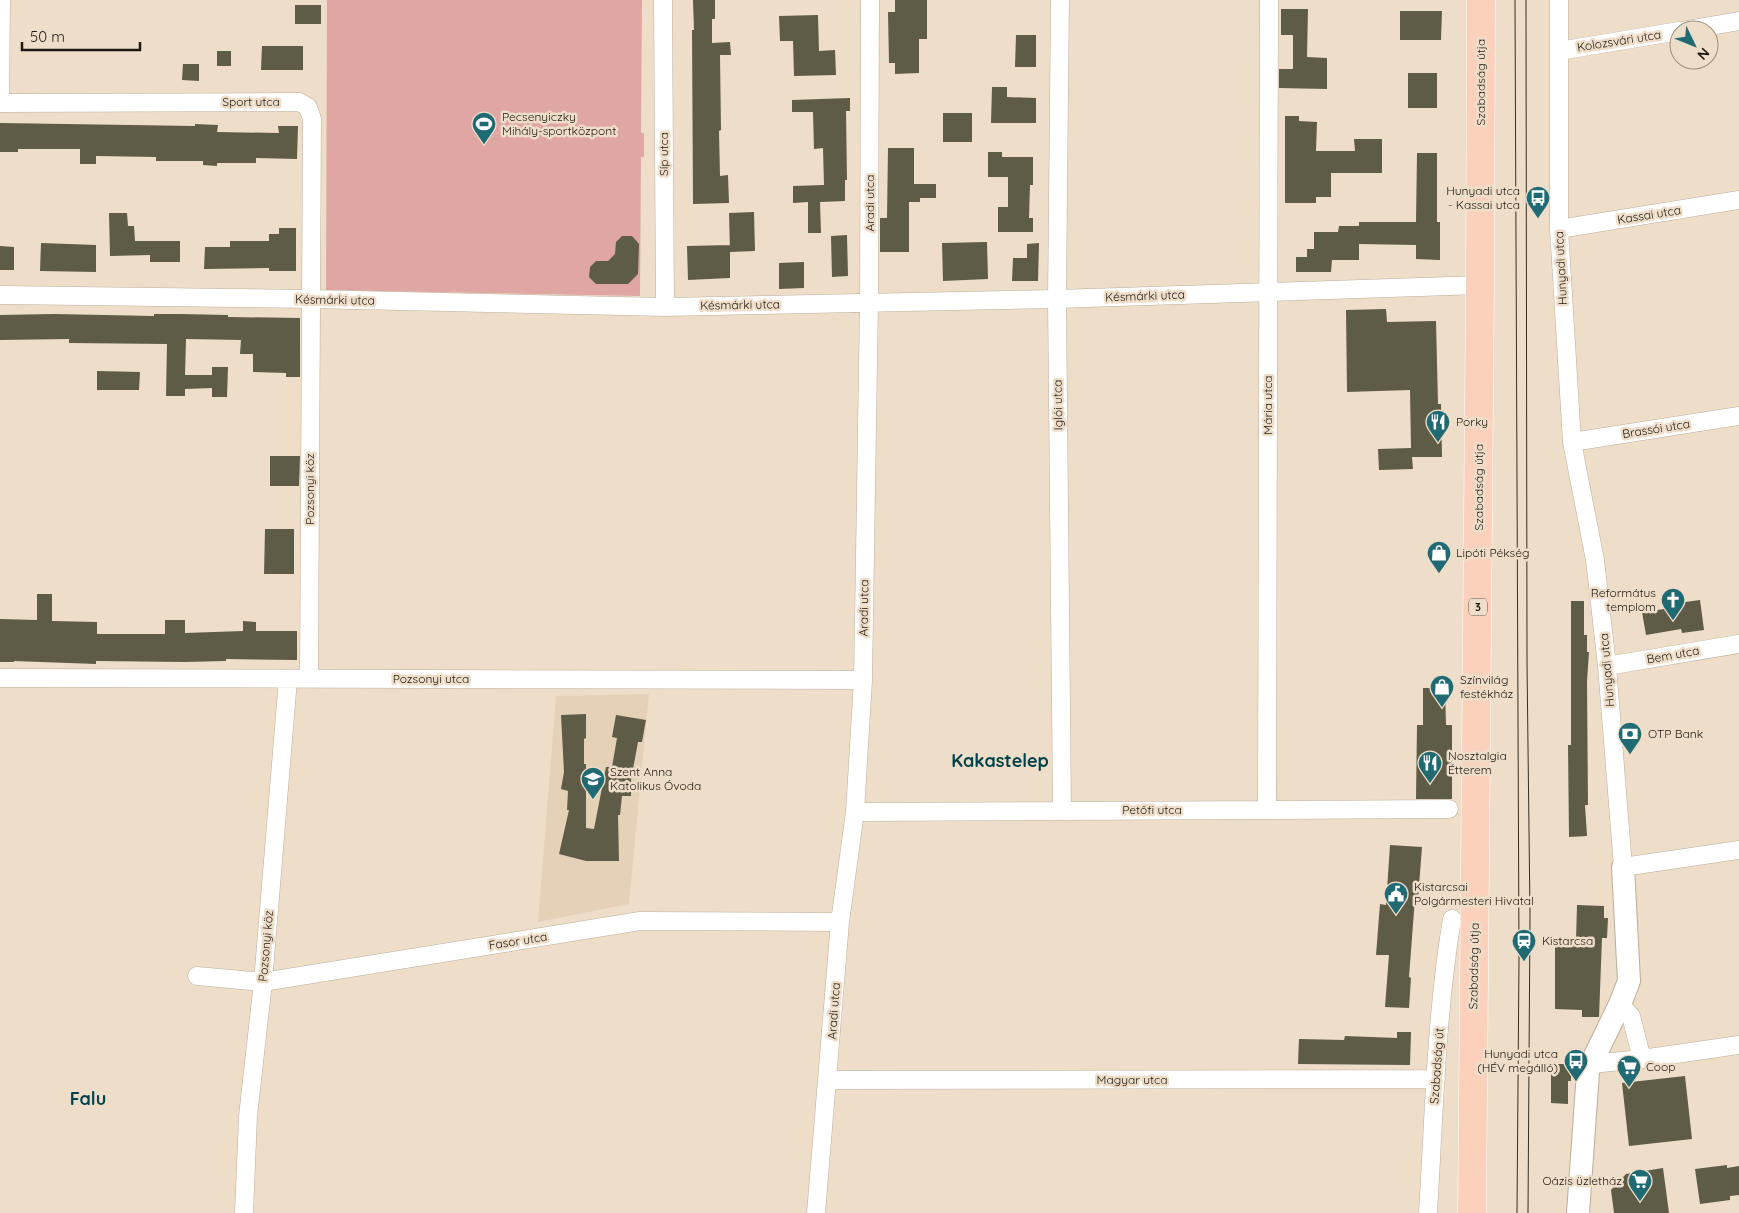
<svg xmlns="http://www.w3.org/2000/svg" width="1739" height="1213" font-family="Quicksand,sans-serif">
<rect width="100%" height="100%" fill="#eedec9"/>
<path fill="#e5d1b7" d="M649,694L629,904L538,922L556,696Z"/>
<path fill="#e0a6a3" d="M327,0H642L641,133H644V157H641L640,296L326,290Z"/>
<path fill="#5e5b46" d="M693,0H715V19H712V43L730,42L731,55H720L721,130L719,131L720,176L728,175L729,203L693,204L692,30H694Z
M895,0H927V39H919V73L895,74V63H889L888,12H895Z
M295,5H321V24H295Z
M1281,9H1308L1307,57L1327,58V89L1279,88V69H1293V35H1281Z
M1400,11H1442L1441,40H1400Z
M818,15L819,51L835,50L836,75L794,76L793,41H780L779,16Z
M1016,35H1036V67H1015Z
M262,46H303V70H261Z
M217,51H231V66H217Z
M183,64H199V81L182,80Z
M1408,73H1437V108H1408Z
M992,87H1007V97L1036,98V123H991Z
M850,98V111H846L847,180H845V201L820,202L821,233H808V202L793,203V186L824,185L823,148L814,149L813,112H792V100Z
M943,113H972V142H943Z
M1285,116H1299V121L1317,122L1316,151H1355L1354,139H1382V173H1331V197H1316V203H1285Z
M0,123L195,126V124L218,125L217,132L279,133L278,126H298L297,159L256,158V163H217V166L203,165V161H156V157L96,156V164H80V149H18V152H0Z
M888,148H914V184H936V198H920V202H909V252H880V218H887Z
M988,152H1002V157H1033V185H1030L1029,218H1033V232H998V207H1008V177H988Z
M1417,153H1437V222H1440V260L1416,259V245L1359,244V260H1332L1331,272H1296V257H1307V249H1314V232H1338L1339,226H1359V222H1416Z
M754,212L755,251L730,252L729,213Z
M109,213H127L128,226H134L135,241H180V262H150V255L110,256Z
M279,228H296V271H269V268L204,269L205,247H230V241H269V234H279Z
M847,235L848,276L832,277L831,236Z
M622,236H632L639,244L638,274L628,284H596L589,277L590,267L596,261H608L615,254L616,242Z
M987,242L988,279L943,281L942,243Z
M41,243L96,245V272L40,271Z
M1039,243L1038,281H1012L1013,258H1027V244Z
M730,245V278L688,280L687,246Z
M0,246L14,247V270H0Z
M804,262V288L779,289V263Z
M1386,309L1387,322L1436,321L1438,404H1441L1442,457H1412L1413,469L1379,470L1378,449L1411,448L1410,390L1347,392L1346,310Z
M54,314L154,316V314H180L228,315V317L300,318V377H286V373L253,372V354H240L241,340L186,339L185,375H212V367H228L227,397H212V388L185,389V396H166L167,344L69,343V339L0,340V315Z
M97,371L140,372L139,390H97Z
M270,456H300L299,486H270Z
M265,529H294V574H264Z
M37,594H52V621L97,622V634H165V620H185V633L243,631V621L256,622V631H297V660L226,659V661L184,662L96,661V664L14,661V662H0V619L37,620Z
M1700,600L1704,630L1682,633L1681,629L1646,635L1642,612L1679,607L1678,603Z
M1571,601H1584V635H1587V652H1589L1587,681L1588,805H1585L1587,836L1569,837L1568,745H1571Z
M1423,688H1445L1446,725H1452V799H1416L1417,725H1423Z
M586,714V738L584,739V764H586V828L594,829L606,767H612L617,738L612,737L616,715L646,720L642,742H638L631,780V796H622L620,815H618L619,861H586L559,854L569,810H567L568,791L561,789L564,772L561,715Z
M1390,845L1422,847L1418,899L1415,898L1409,977L1411,978L1409,1008L1385,1007L1389,955H1376L1380,904L1386,905Z
M1577,905L1604,906V918H1608L1607,938H1602L1599,1017H1582V1010L1555,1009V941H1576Z
M1397,1032H1411L1410,1065L1298,1064L1299,1039L1344,1040L1345,1036L1397,1038Z
M1551,1064H1569L1568,1068H1571V1081H1568V1104L1551,1103Z
M1685,1076L1692,1139L1629,1146L1622,1083Z
M1727,1165V1168L1739,1166V1195L1730,1196V1200L1700,1204L1695,1169Z
M1663,1168L1669,1213H1614L1611,1190L1626,1174Z"/>
<g fill="none" stroke-linecap="round" stroke-linejoin="round">
<defs>
<path id="minor" d="M663,0L665,307
M1060,0L1057,299L1062,810
M1559,0V229L1572,442L1595,560L1607,666L1623,867L1739,850
M1686,30L1739,21
M1559,51L1679,31
M0,103L299,102L308,107L312,119L309,678
M0,103L1,0
M1559,229L1739,200
M0,295L311,299L665,307L1057,299L1480,285
M1572,442L1739,416
M1607,666L1739,644
M0,678L863,680
M1267,810L1269,0
M855,812L1449,809
M197,976L263,982L640,921L840,922
M1620,1004L1631,1016L1642,1059
M1591,1064L1642,1059L1739,1045
M828,1080L1436,1079
M244,1213L248,1116L263,982L288,679
M816,1213L840,922L855,812L863,680L869,302L870,0
M1428,1213C1434,1116 1436,1015 1452,919"/>
<path id="tertiary" d="M1578,1213L1588,1072L1591,1064L1620,1004L1629,981L1623,867"/>
<path id="primary" d="M1472,1213L1480,285L1481,0"/>
</defs>
<use href="#minor" stroke="#bcad99" stroke-width="19"/>
<use href="#tertiary" stroke="#bcad99" stroke-width="24"/>
<use href="#primary" stroke="#fff" stroke-width="29"/>
<use href="#minor" stroke="#fff" stroke-width="18"/>
<use href="#tertiary" stroke="#fff" stroke-width="22"/>
<use href="#primary" stroke="#fbd1bb" stroke-width="28"/>
<path stroke="#342e24" stroke-width="1" d="M1515,0L1519,958L1517,1213
M1526,0L1527,662L1530,914L1528,1213"/>
</g>
<defs>
<symbol id="stadium-pin" viewBox="-11 -11 22 30"><path d="M0 17L-7.5 6A9.5 9.5 0 1 1 7.5 6Z" fill="#206a74" stroke="#eedec9"/><path d="M0-5a6.5 5 0 1 0 0 10a6.5 5 0 1 0 0-10ZM-3.5-1.8h7v3.6h-7Z" fill="#fff"/></symbol>
<symbol id="bus-pin" viewBox="-11 -11 22 30"><path d="M0 17L-7.5 6A9.5 9.5 0 1 1 7.5 6Z" fill="#206a74" stroke="#eedec9"/><path d="M-5-6H5V4H4V6H2V4H-2V6H-4V4H-5ZM-3.5-4V0h7V-4ZM-3.5 1.2v1.5H-2V1.2ZM2 1.2v1.5H3.5V1.2Z" fill="#fff"/></symbol>
<symbol id="restaurant-pin" viewBox="-11 -11 22 30"><path d="M0 17L-7.5 6A9.5 9.5 0 1 1 7.5 6Z" fill="#206a74" stroke="#eedec9"/><path d="M-5-6h1v4h1v-4h1v4h1v-4h1v5L-1.5 .5V6h-2V.5L-5-1ZM5-6V6H3V1.5H1.5Q1.5-4 5-6Z" fill="#fff"/></symbol>
<symbol id="shop-pin" viewBox="-11 -11 22 30"><path d="M0 17L-7.5 6A9.5 9.5 0 1 1 7.5 6Z" fill="#206a74" stroke="#eedec9"/><path d="M-5-2.5h2.3a2.7 3.5 0 0 1 5.4 0H5L5.5 6h-11ZM-1.5-2.5h3a1.5 2.3 0 0 0-3 0Z" fill="#fff"/></symbol>
<symbol id="church-pin" viewBox="-11 -11 22 30"><path d="M0 17L-7.5 6A9.5 9.5 0 1 1 7.5 6Z" fill="#206a74" stroke="#eedec9"/><path d="M-1.2-6h2.4v3.5h3.3v2.4h-3.3V6h-2.4V-.1h-3.3v-2.4h3.3Z" fill="#fff"/></symbol>
<symbol id="bank-pin" viewBox="-11 -11 22 30"><path d="M0 17L-7.5 6A9.5 9.5 0 1 1 7.5 6Z" fill="#206a74" stroke="#eedec9"/><path d="M-6-4H6V4H-6ZM0-2.3a2.3 2.3 0 1 0 0 4.6a2.3 2.3 0 1 0 0-4.6Z" fill="#fff"/></symbol>
<symbol id="school-pin" viewBox="-11 -11 22 30"><path d="M0 17L-7.5 6A9.5 9.5 0 1 1 7.5 6Z" fill="#206a74" stroke="#eedec9"/><path d="M0-5L7-2L0 1L-7-2ZM-4 1L0 2.5L4 1V4Q0 6-4 4Z" fill="#fff"/></symbol>
<symbol id="civic-pin" viewBox="-11 -11 22 30"><path d="M0 17L-7.5 6A9.5 9.5 0 1 1 7.5 6Z" fill="#206a74" stroke="#eedec9"/><path d="M-.6-6.5H3V-4.5H.6V-3L4-1V1h2V6H-6V1h2V-1L-.6-3ZM-1.2 2.5V6h2.4V2.5Z" fill="#fff"/></symbol>
<symbol id="station-pin" viewBox="-11 -11 22 30"><path d="M0 17L-7.5 6A9.5 9.5 0 1 1 7.5 6Z" fill="#206a74" stroke="#eedec9"/><path d="M-3-6H3Q5-6 5-4V2Q5 4 3 4L4.5 6H3L1.5 4h-3L-3 6H-4.5L-3 4Q-5 4-5 2V-4Q-5-6-3-6ZM-3.5-4v3h7v-3ZM-3.5 1v1.5H-2V1ZM2 1v1.5H3.5V1Z" fill="#fff"/></symbol>
<symbol id="supermarket-pin" viewBox="-11 -11 22 30"><path d="M0 17L-7.5 6A9.5 9.5 0 1 1 7.5 6Z" fill="#206a74" stroke="#eedec9"/><path d="M-6-5.5h2.5l.6 2H6L4.5 2H-2.5L-4.4-4H-6ZM-1.5 3.2a1.3 1.3 0 1 0 .1 0ZM3 3.2a1.3 1.3 0 1 0 .1 0Z" fill="#fff"/></symbol>
</defs>
<g fill-rule="evenodd">
<use href="#stadium-pin" x="470" y="110" width="28" height="38"/>
<use href="#bus-pin" x="1524" y="184" width="28" height="38"/>
<use href="#restaurant-pin" x="1424" y="408" width="28" height="38"/>
<use href="#shop-pin" x="1425" y="539" width="28" height="38"/>
<use href="#church-pin" x="1659" y="586" width="28" height="38"/>
<use href="#shop-pin" x="1428" y="673" width="28" height="38"/>
<use href="#bank-pin" x="1616" y="720" width="28" height="38"/>
<use href="#restaurant-pin" x="1416" y="749" width="28" height="38"/>
<use href="#school-pin" x="579" y="765" width="28" height="38"/>
<use href="#civic-pin" x="1382" y="880" width="28" height="38"/>
<use href="#station-pin" x="1510" y="927" width="28" height="38"/>
<use href="#bus-pin" x="1562" y="1047" width="28" height="38"/>
<use href="#supermarket-pin" x="1615" y="1053" width="28" height="38"/>
<use href="#supermarket-pin" x="1626" y="1167" width="28" height="38"/>
</g>
<g text-anchor="middle" stroke-width="5" stroke-linejoin="round" paint-order="stroke">
<rect fill="#eedec9" stroke="#5c5348" stroke-width="1" x="1469" y="598.5" width="18" height="17" rx="4"/>
<g font-size="11" font-weight="bold" fill="#1d1810">
<text x="1478" y="611">3</text>
</g>
<g font-size="12" fill="#1d1810" stroke="#eedec9">
<text transform="translate(1619 41) rotate(-9)" y="4">Kolozsvári utca</text>
<text transform="translate(1481 82) rotate(-90)" y="4">Szabadság útja</text>
<text x="251" y="106">Sport utca</text>
<text transform="translate(664 154) rotate(-90)" y="4">Síp utca</text>
<text transform="translate(870 203) rotate(-90)" y="4">Aradi utca</text>
<text transform="translate(1649 215) rotate(-9)" y="4">Kassai utca</text>
<text transform="translate(1561 268) rotate(-93)" y="4">Hunyadi utca</text>
<text transform="translate(1145 296) rotate(-2)" y="4">Késmárki utca</text>
<text transform="translate(335 300) rotate(1)" y="4">Késmárki utca</text>
<text transform="translate(740 305) rotate(-1)" y="4">Késmárki utca</text>
<text transform="translate(1058 405) rotate(-91)" y="4">Iglói utca</text>
<text transform="translate(1268 405) rotate(-90)" y="4">Mária utca</text>
<text transform="translate(1656 429) rotate(-9)" y="4">Brassói utca</text>
<text transform="translate(1479 487) rotate(-90)" y="4">Szabadság útja</text>
<text transform="translate(310 489) rotate(-90)" y="4">Pozsonyi köz</text>
<text transform="translate(864 608) rotate(-89)" y="4">Aradi utca</text>
<text transform="translate(1673 655) rotate(-10)" y="4">Bem utca</text>
<text transform="translate(1607 670) rotate(-95)" y="4">Hunyadi utca</text>
<text x="431" y="683">Pozsonyi utca</text>
<text x="1152" y="814">Petőfi utca</text>
<text transform="translate(518 941) rotate(-9)" y="4">Fasor utca</text>
<text transform="translate(266 946) rotate(-85)" y="4">Pozsonyi köz</text>
<text transform="translate(1474 966) rotate(-89)" y="4">Szabadság útja</text>
<text transform="translate(834 1011) rotate(-86)" y="4">Aradi utca</text>
<text transform="translate(1437 1066) rotate(-86)" y="4">Szabadság út</text>
<text x="1132" y="1084">Magyar utca</text>
</g>
<g font-size="12" fill="#1d1810" stroke="#eedec9" text-anchor="start">
<text x="502" y="121">Pecsenyiczky<tspan x="502" dy="14">Mihály-sportközpont</tspan></text>
<text x="1520" y="195" text-anchor="end">Hunyadi utca<tspan x="1520" dy="14">- Kassai utca</tspan></text>
<text x="1456" y="426">Porky</text>
<text x="1456" y="557">Lipóti Pékség</text>
<text x="1656" y="597" text-anchor="end">Református<tspan x="1656" dy="14">templom</tspan></text>
<text x="1460" y="684">Színvilág<tspan x="1460" dy="14">festékház</tspan></text>
<text x="1648" y="738">OTP Bank</text>
<text x="1448" y="760">Nosztalgia<tspan x="1448" dy="14">Étterem</tspan></text>
<text x="610" y="776">Szent Anna<tspan x="610" dy="14">Katolikus Óvoda</tspan></text>
<text x="1414" y="891">Kistarcsai<tspan x="1414" dy="14">Polgármesteri Hivatal</tspan></text>
<text x="1542" y="945">Kistarcsa</text>
<text x="1558" y="1058" text-anchor="end">Hunyadi utca<tspan x="1558" dy="14">(HÉV megálló)</tspan></text>
<text x="1646" y="1071">Coop</text>
<text x="1622" y="1185" text-anchor="end">Oázis üzletház</text>
</g>
<g font-size="18" font-weight="bold" fill="#00434b" stroke="#eedec9">
<text x="1000" y="767">Kakastelep</text>
<text x="88" y="1105">Falu</text>
</g>
</g>
<g transform="translate(1694 45) rotate(133)"><circle r="24" fill="#eedec9" stroke="#9a8f7f"/>
<path d="M0-4L9 19L0 12L-9 19Z" fill="#206a74"/>
<text y="-8" font-size="14" font-weight="bold" text-anchor="middle" fill="#1d1810">N</text>
</g>
<path d="M22 42v8h118v-8" fill="none" stroke="#1d1810" stroke-width="2.5"/>
<text x="30" y="42" font-size="15" fill="#1d1810" stroke="#eedec9" stroke-width="4" paint-order="stroke">50 m</text>
</svg>
